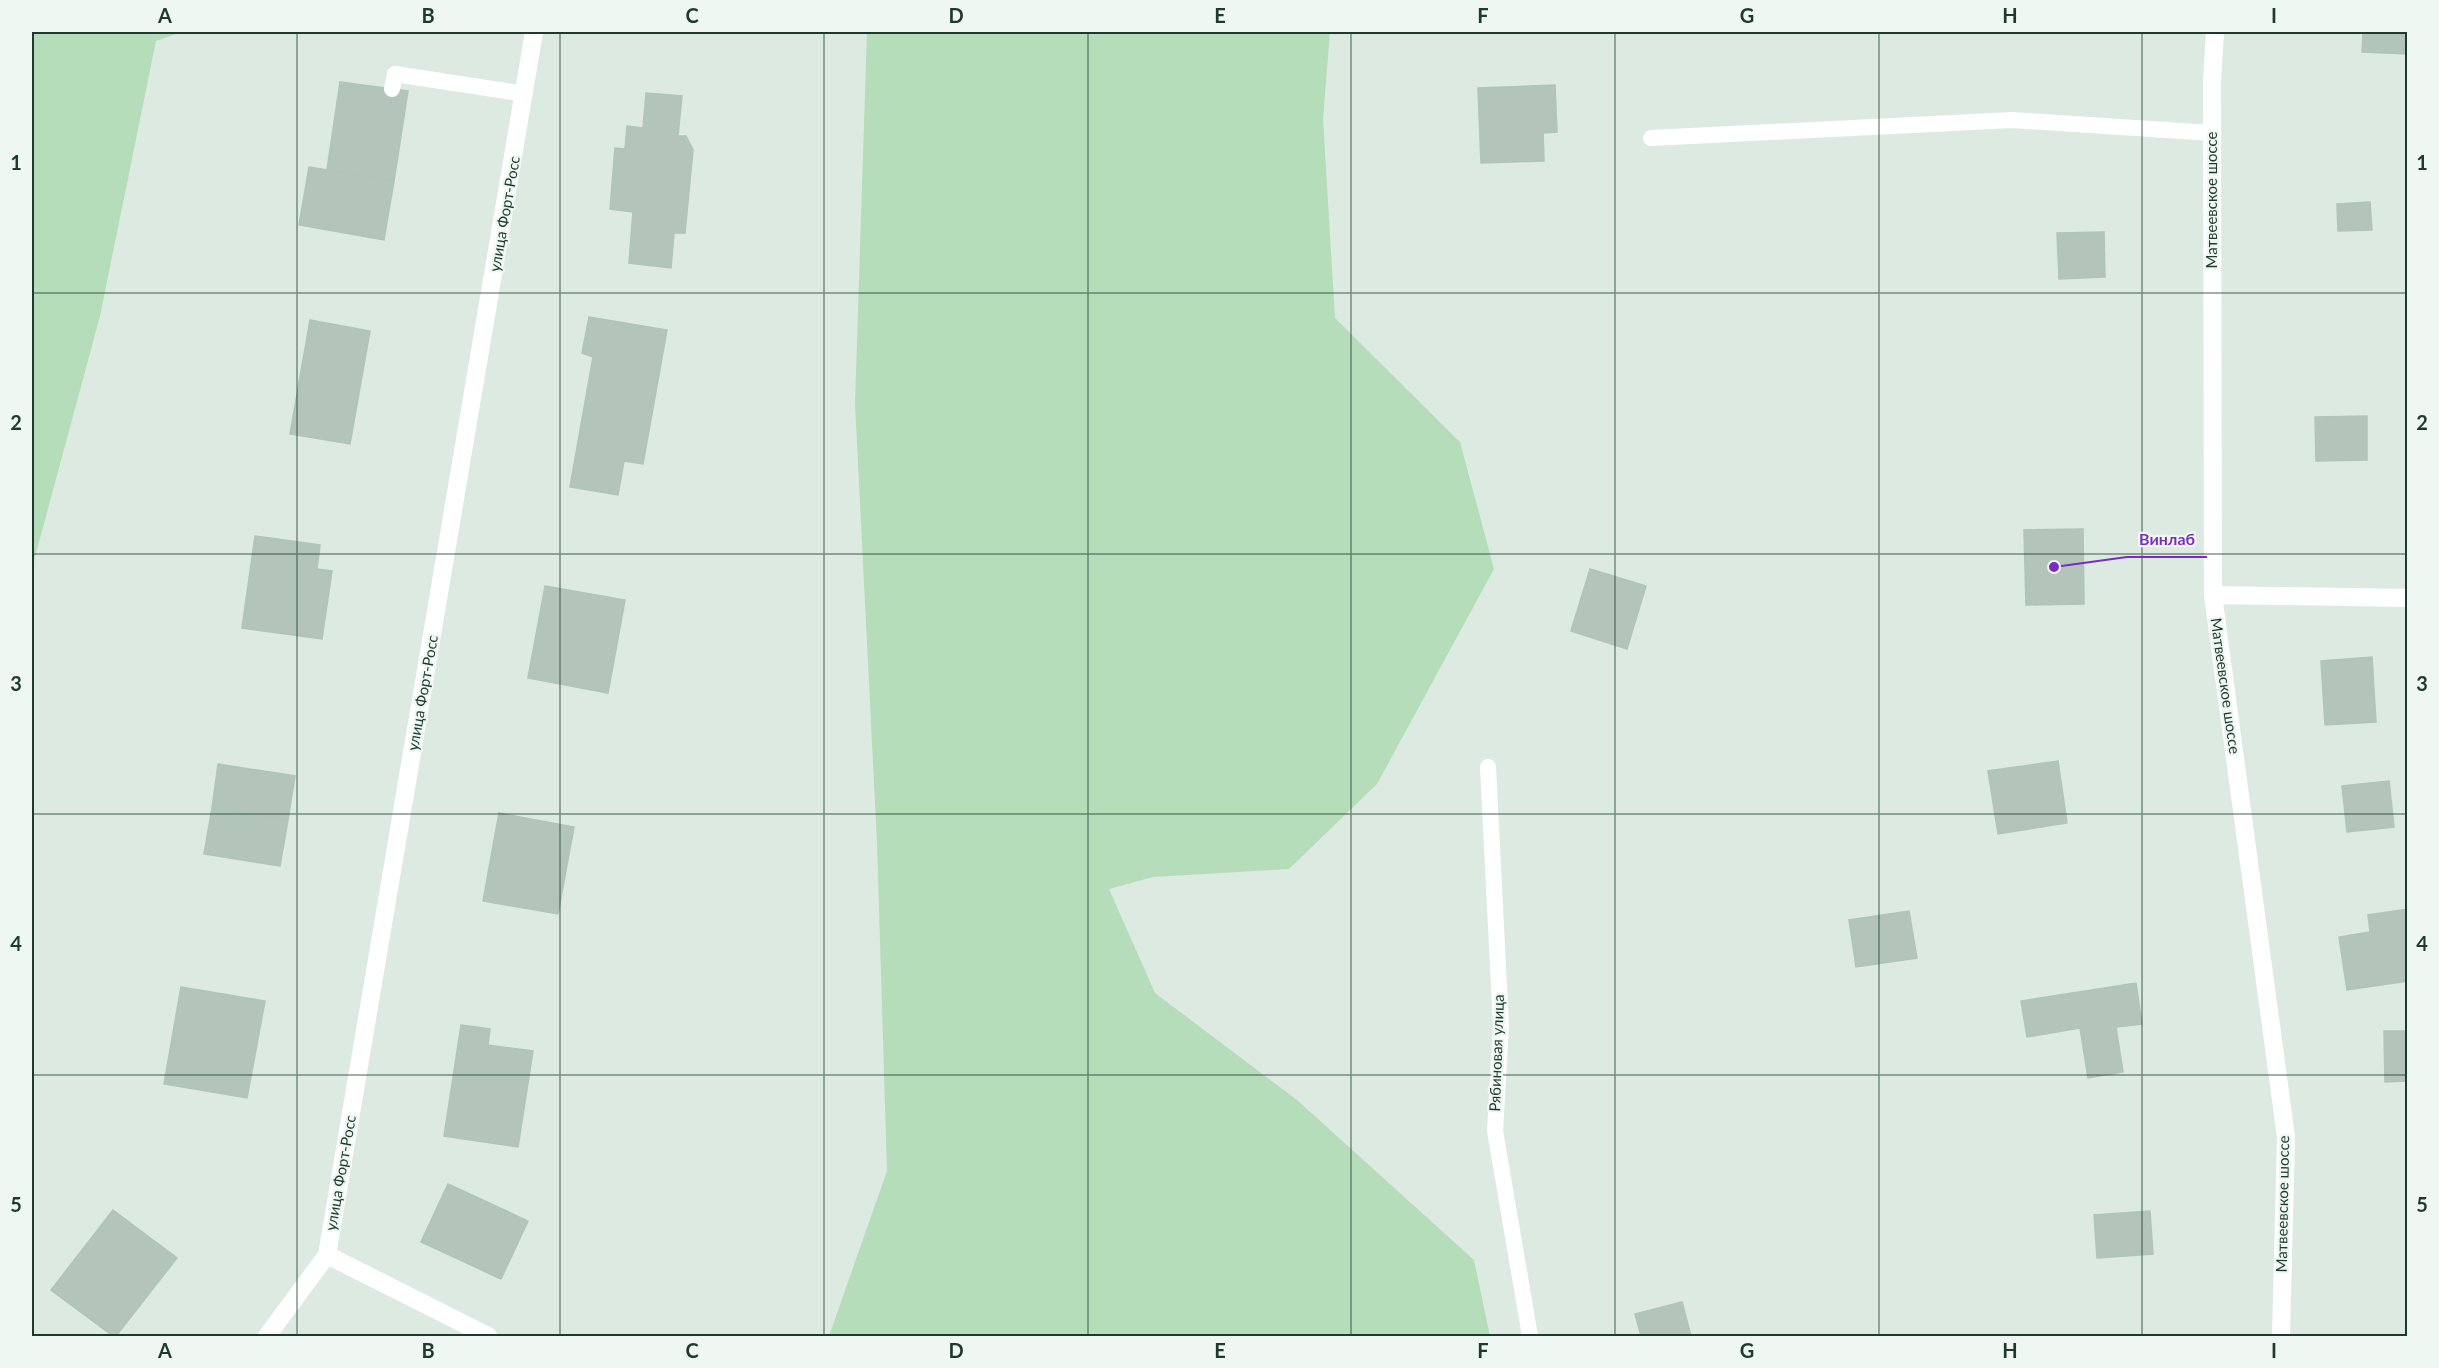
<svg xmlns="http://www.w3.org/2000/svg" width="2439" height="1368" font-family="Lato,sans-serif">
<rect width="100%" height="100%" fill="#ddeae2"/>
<path fill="#b5ddb9" d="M32,32H182L156,41L100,316L32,568Z
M867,32H1330L1323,119L1335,318L1460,442L1494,569L1377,784L1289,869L1153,877L1109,889L1155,993L1297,1100L1474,1260L1490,1336H829L887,1171L877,843L855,403Z"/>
<path fill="#b3c5bb" stroke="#b0c4b8" stroke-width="1.5" d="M2363,32H2408V54L2362,52Z
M340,82L408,91L394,181L327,170Z
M1555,85L1557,132L1543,133L1544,161L1481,163L1478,88Z
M646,93L682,96L678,136H686L693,150L685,233H674L671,268L629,263L633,212L610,209L615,148L625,149L627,126L643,128Z
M309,167L394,181L384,240L299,225Z
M2370,202L2372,230L2338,231L2337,204Z
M2104,232L2105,277L2059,279L2057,233Z
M589,317L667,330L643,464L624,461L618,495L570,487L593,357L582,353Z
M310,320L370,331L350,444L290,434Z
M2367,416V460L2316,461L2315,417Z
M2083,529L2084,604L2026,605L2024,530Z
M255,536L320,545L317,569L332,571L322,639L242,628Z
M1590,569L1646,586L1627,649L1571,631Z
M545,586L625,600L608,693L528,678Z
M2372,657L2376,722L2325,725L2321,661Z
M2058,761L2067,823L1998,834L1988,771Z
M218,764L295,776L288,820L212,808Z
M2389,781L2394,827L2347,832L2342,786Z
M212,808L288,820L280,866L204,854Z
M499,813L574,827L558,914L483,901Z
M2408,909V981L2347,990L2339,937L2370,932L2368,915Z
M1909,911L1917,958L1856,967L1849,920Z
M2136,983L2142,1024L2116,1027L2123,1072L2088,1078L2080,1028L2027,1037L2021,1001Z
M181,987L265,1001L247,1098L164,1084Z
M461,1025L490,1029L488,1045L533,1051L518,1147L444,1136Z
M2384,1031H2408V1081L2385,1082Z
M448,1184L528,1221L501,1279L421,1242Z
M113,1210L177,1258L116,1336H113L51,1290Z
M2150,1211L2153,1254L2097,1258L2094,1215Z
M1682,1302L1691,1336H1641L1635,1314Z"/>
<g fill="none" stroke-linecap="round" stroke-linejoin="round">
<path stroke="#fff" stroke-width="16" d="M392,89L395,74L525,94
M1651,138L2012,120L2212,133
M1488,767L1501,1026L1495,1131L1530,1336"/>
<path stroke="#fff" stroke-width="18" d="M2213,595L2408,598
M327,1255L488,1336
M267,1336L327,1255L534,32"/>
<path stroke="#fff" stroke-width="18" d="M2215,32L2212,81L2213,595L2286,1137L2281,1336"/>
</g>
<path fill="none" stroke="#1e3a2e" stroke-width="1.5" stroke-opacity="0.55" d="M297,32V1336M560,32V1336M824,32V1336M1088,32V1336M1351,32V1336M1615,32V1336M1879,32V1336M2142,32V1336M32,293H2408M32,554H2408M32,814H2408M32,1075H2408"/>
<g text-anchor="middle" stroke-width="4.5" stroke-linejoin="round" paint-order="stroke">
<g font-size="15" fill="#1e3a2e" stroke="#eef7f1">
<text transform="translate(2212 200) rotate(-90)" y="5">Матвеевское шоссе</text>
<text transform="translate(505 214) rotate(-80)" y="5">улица Форт-Росс</text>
<text transform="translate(2225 686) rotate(82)" y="5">Матвеевское шоссе</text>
<text transform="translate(423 693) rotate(-80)" y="5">улица Форт-Росс</text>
<text transform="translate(1497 1053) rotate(-88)" y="5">Рябиновая улица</text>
<text transform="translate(341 1173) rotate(-80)" y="5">улица Форт-Росс</text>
<text transform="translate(2283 1204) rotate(-89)" y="5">Матвеевское шоссе</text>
</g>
</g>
<path fill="none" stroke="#7b2cbf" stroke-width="2" d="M2054 567L2127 557H2207"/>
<circle fill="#7b2cbf" stroke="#eef7f1" stroke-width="2" cx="2054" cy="567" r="6"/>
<g font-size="16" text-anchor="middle" font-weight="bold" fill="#7b2cbf" stroke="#eef7f1" stroke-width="4.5" stroke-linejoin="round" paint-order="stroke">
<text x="2167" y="545">Винлаб</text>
</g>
<rect width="2439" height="1368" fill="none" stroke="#eef7f1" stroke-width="66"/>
<rect x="33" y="33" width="2373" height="1302" fill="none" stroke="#1e3a2e" stroke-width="2"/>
<g font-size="20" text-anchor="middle" font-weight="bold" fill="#1e3a2e">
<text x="165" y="23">A</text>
<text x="428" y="23">B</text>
<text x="692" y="23">C</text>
<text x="956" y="23">D</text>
<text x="1220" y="23">E</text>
<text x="1483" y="23">F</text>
<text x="1747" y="23">G</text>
<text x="2010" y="23">H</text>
<text x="2274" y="23">I</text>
<text x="16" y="170">1</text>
<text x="2422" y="170">1</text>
<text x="16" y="430">2</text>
<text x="2422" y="430">2</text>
<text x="16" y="691">3</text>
<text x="2422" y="691">3</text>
<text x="16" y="951">4</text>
<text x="2422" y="951">4</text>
<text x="16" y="1212">5</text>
<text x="2422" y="1212">5</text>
<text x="165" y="1358">A</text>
<text x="428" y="1358">B</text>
<text x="692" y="1358">C</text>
<text x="956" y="1358">D</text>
<text x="1220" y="1358">E</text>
<text x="1483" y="1358">F</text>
<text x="1747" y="1358">G</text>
<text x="2010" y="1358">H</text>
<text x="2274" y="1358">I</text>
</g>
</svg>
